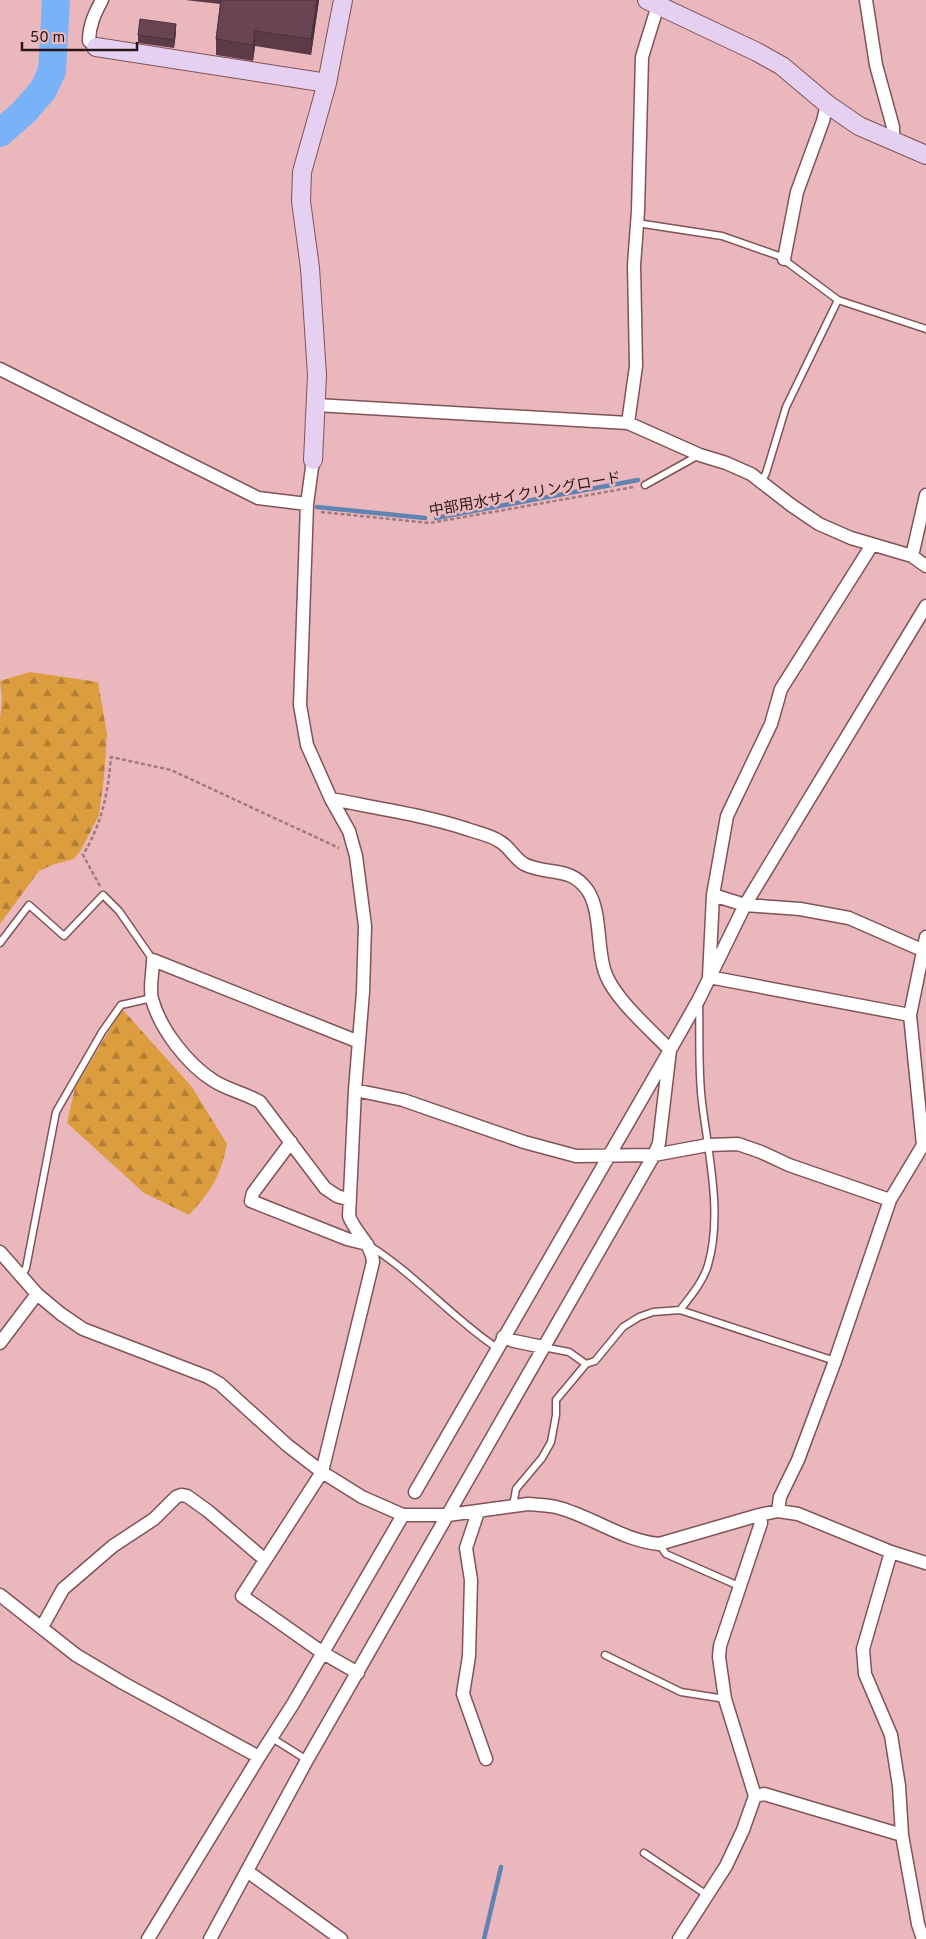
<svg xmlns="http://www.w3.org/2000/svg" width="926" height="1939" font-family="Overpass,'Noto Sans JP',sans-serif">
<defs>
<pattern id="forest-firs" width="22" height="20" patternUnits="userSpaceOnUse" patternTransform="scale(1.25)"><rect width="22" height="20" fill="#dc9d3f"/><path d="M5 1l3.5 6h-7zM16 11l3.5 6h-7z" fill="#b27f34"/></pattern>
</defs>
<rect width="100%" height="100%" fill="#eab8bc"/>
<path fill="url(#forest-firs)" d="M30,672L98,682L107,734L104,777L99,815L81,850L74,859L52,865L39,871L0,924V720L2,699L0,681Z
M122,1009L192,1087L227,1144C220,1177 212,1190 189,1215L144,1193L67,1123L75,1088Z"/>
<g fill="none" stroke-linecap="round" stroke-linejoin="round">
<path stroke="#6083b4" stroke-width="4.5" d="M317,507L425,518
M436,518L638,480
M484,1939L501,1867"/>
<path stroke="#79b2f7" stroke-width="28" d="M0,133L24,112L43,90L52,71L56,0"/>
<defs>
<path id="lane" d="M637,223L722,236L779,256L838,300L926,329
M762,481L766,473L786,407L838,300
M645,485L699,455
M0,943L29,905L64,936L103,895L119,911L153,960
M370,1246C416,1275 452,1318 497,1348
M21,1277L26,1268L56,1112L102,1032L121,1005L152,998
M680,1310L835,1361
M543,1347L569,1352L586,1364
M513,1506L516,1489L542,1458L551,1442L556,1415V1400L586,1364L595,1361L623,1327L639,1317L653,1312L680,1310C691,1296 703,1282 708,1265C723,1214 708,1153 702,1102C698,1070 700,1035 699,1003
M659,1544L666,1554L741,1587
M605,1655L681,1692L725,1699
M272,1738L307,1760
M644,1853L707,1895"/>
<path id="street" d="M866,0L876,65L893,127V142
M96,47L89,41C89,25 95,13 102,0
M784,259L797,192L823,121L827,104
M0,369L258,498L307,504
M316,405L628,423L700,455L726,463L751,474L791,505L819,524L851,538L912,556L926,566
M628,423L636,366L634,265L638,211L642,57L658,5
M313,460L307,504L300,705L307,745L331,799L349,831L356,856L365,926L363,992L355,1090L349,1216C355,1233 372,1244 373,1262L322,1472L242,1596L323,1653L358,1673
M872,545L781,689L771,724L727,816L713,895L709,977L910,1015
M912,556L926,495
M331,799C377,808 423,815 467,829C478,833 490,835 499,841C509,846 514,858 524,864C547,876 571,865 588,891C601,911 597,946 604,969C611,996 650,1029 670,1050L415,1492
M713,895L745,905L800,909L849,918L922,950
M355,1090L403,1100L524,1142L576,1156L654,1155L708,1145L738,1144L761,1152L789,1165L890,1200
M291,1142L253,1193L251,1201L347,1239L367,1244
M350,1200L337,1196L325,1188L260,1102C245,1093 228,1090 214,1081C188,1065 160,1029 152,999C149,988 153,972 153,960L359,1042
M0,1252L37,1294L61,1314L83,1329L208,1377L220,1384L287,1445L322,1472L362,1497L403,1515H448L528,1504C538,1505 547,1505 556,1507C592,1516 621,1540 659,1544L759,1515L778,1511L798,1514L891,1552L926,1563
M503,1337L514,1341L543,1347
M0,1343L37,1294
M778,1511L780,1497L798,1460L835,1361L890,1200L923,1145L910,1015L926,937
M478,1512L466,1548L471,1580L469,1656L463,1694L486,1759
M891,1552L863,1649L865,1674L891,1735L899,1786L902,1835L918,1924L923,1939
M0,1595L76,1655L123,1683L259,1757
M42,1627L63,1589L113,1546L154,1519L176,1497L181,1495L187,1496L208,1511L264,1559
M755,1796L764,1794L902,1835
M247,1871L341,1939
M148,1939L259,1757L293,1704L403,1515
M210,1939L307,1760L654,1155L659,1143L670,1050L699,999L745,905L926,606
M679,1939L726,1866L743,1830L755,1796L725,1699L719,1657L720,1646L761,1523L759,1515"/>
<path id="secondary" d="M647,0L757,52L782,66L827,104L859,126L926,155
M96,47L327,83
M313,460L317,375L310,268L301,201L302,172L327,83L343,0"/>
</defs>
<use href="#lane" stroke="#7f5357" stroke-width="9"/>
<use href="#street" stroke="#7f5357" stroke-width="15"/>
<use href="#secondary" stroke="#7f5357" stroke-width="20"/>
<path stroke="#9f797c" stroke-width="2.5" stroke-dasharray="4 2.5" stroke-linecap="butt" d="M321,512L430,523L634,487
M100,886L83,855C102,823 108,794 111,757L171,770L339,848"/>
<use href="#lane" stroke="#fff" stroke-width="6"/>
<use href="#street" stroke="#fff" stroke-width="12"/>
<use href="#secondary" stroke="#e6d0f1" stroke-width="18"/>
</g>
<path fill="#5c3a48" d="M185,0H319L311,55L255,46L253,61L216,55V39L220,4Z
M176,32L174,48L138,43V35Z"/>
<path fill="#4b303b" d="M317,0H319L311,55V39Z
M176,24V32L174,48V40Z
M255,31V46L253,61V45Z"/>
<path fill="#6b4454" stroke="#4b303b" d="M221,0H317L311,39L255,31L253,45L216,39Z
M140,19L176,24L174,40L138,35Z"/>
<g text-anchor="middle" stroke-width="5" stroke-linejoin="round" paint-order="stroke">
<g font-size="15" fill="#271517" stroke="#eab8bc">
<text transform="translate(525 494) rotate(-10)" y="5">中部用水サイクリングロード</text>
</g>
</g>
<path d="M22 42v8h115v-8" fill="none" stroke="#271517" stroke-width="2.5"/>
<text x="30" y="42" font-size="15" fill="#271517" stroke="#eab8bc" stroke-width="4" paint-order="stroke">50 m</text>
</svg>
